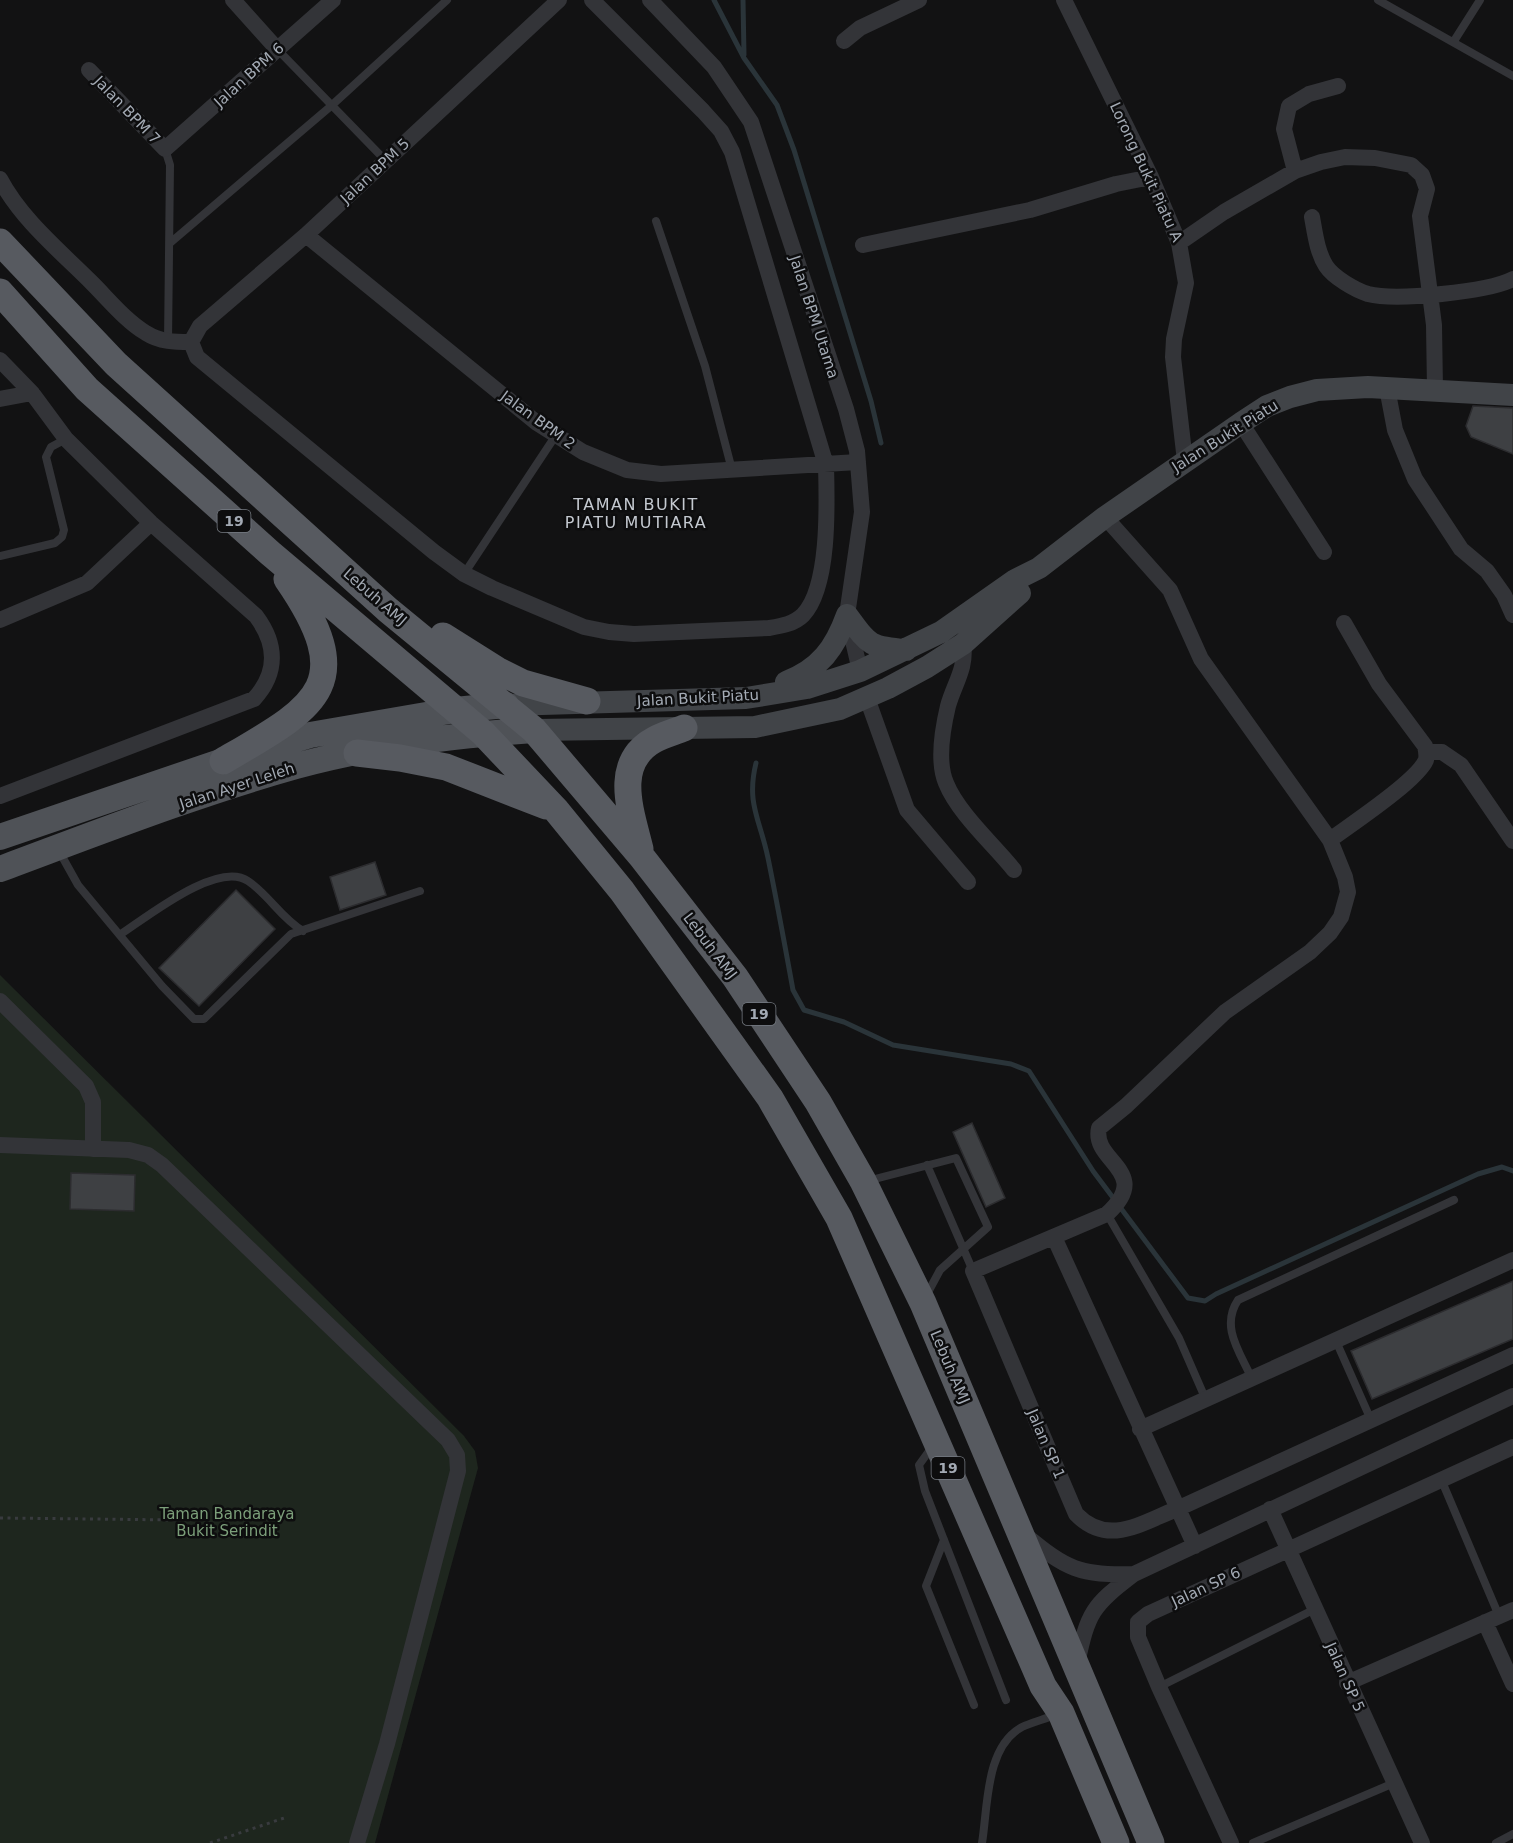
<svg xmlns="http://www.w3.org/2000/svg" width="1513" height="1843" font-family="'DejaVu Sans',sans-serif">
<rect width="100%" height="100%" fill="#121213"/>
<path fill="#1e261e" d="M0,975L464,1436L475,1451L478,1468L375,1843H0Z"/>
<g fill="none" stroke-linecap="round" stroke-linejoin="round">
<path stroke="#2a3439" stroke-width="5" d="M714,0L744,58L777,105L794,150L871,401L881,443
M743,0L744,55
M756,763C746,804 760,819 768,858C777,902 785,946 793,990L804,1010L844,1022L893,1045L1011,1064L1029,1071L1093,1171L1188,1298L1205,1301L1216,1294L1478,1174L1502,1167L1513,1171"/>
</g>
<path fill="#3e4043" stroke="#2c2c2f" stroke-width="1.5" d="M1473,406L1513,408V454L1471,437L1466,426Z
M375,862L386,895L340,910L330,877Z
M236,890L275,929L199,1006L159,968Z
M972,1123L1005,1198L986,1207L953,1132Z
M71,1173L135,1175L134,1211L70,1209Z
M1513,1281V1339L1372,1399L1351,1351Z"/>
<g fill="none" stroke-linecap="round" stroke-linejoin="round">
<path stroke="#393b3f" stroke-width="3" stroke-dasharray="3 4.5" stroke-linecap="butt" d="M0,1518L179,1520
M210,1843L287,1817"/>
<path stroke="#333438" stroke-width="8" d="M1378,0L1513,76
M1454,41L1480,0
M277,49L386,161
M165,149L170,165L168,342
M656,221L705,366L732,470
M170,243L331,106L447,0
M0,556L55,543L62,537L64,530L46,457L51,447L66,439
M464,574L556,435
M59,851L78,885L162,986L194,1019H204L291,934L420,891
M121,934C147,917 218,860 248,881C269,895 281,918 303,931
M927,1165L973,1271
M867,1181L956,1158L988,1227L940,1270L926,1296
M1107,1214L1179,1338L1206,1400
M1336,1341L1371,1420
M1252,1379C1240,1352 1220,1327 1238,1300L1454,1200
M932,1447L919,1465L925,1491L1006,1700
M1441,1479L1499,1616
M944,1540L926,1586L974,1705
M1159,1687L1315,1609
M982,1843C988,1807 985,1747 1022,1727C1032,1722 1046,1719 1057,1714
M1253,1843L1394,1783
M1496,1843L1513,1834"/>
<path stroke="#333438" stroke-width="16" d="M233,0L277,49
M650,0L714,67L751,122L846,409L857,451L862,512L847,615L860,671
M1064,0L1151,177L1179,243L1186,283L1174,339L1173,357L1185,461
M844,41L860,28L919,0
M89,70L165,149L333,0
M1295,171L1284,129L1289,106L1309,94L1338,86
M0,179C21,219 60,251 92,283C109,300 126,321 146,333C160,342 175,342 191,342
M1312,217C1315,233 1317,252 1326,266C1333,277 1355,290 1368,294C1396,301 1488,292 1513,279
M306,235L537,423L583,452L627,470L661,474L858,462
M1179,243L1224,212L1295,171L1321,162L1345,157L1375,158L1411,165L1422,175L1427,189L1420,216L1434,325L1435,389
M863,245L1030,210L1116,184L1151,177
M191,342L197,357L434,552L464,574L492,588L584,627L609,632L634,634L769,628C781,626 794,624 803,615C830,587 827,503 826,465L732,152L721,131L703,111L592,0
M191,342L200,326L306,235L559,0
M0,360L32,393L66,439L151,523L256,616C277,644 278,673 254,699L0,796
M1387,388L1395,430L1415,479L1461,549L1487,571L1504,595L1513,615
M0,399L32,393
M1241,423L1324,552
M1105,517L1170,590L1201,659L1330,840L1345,877L1348,892L1341,917L1330,933L1310,952L1225,1012L1126,1106L1099,1128C1091,1162 1154,1171 1107,1214L973,1271L1076,1514C1108,1547 1141,1523 1177,1509L1513,1355
M0,620L87,583L151,523
M963,644C967,668 954,684 948,706C943,727 937,762 946,783C958,813 994,845 1014,870
M867,698L907,810L968,882
M1427,752H1442L1461,765L1513,841
M1330,840C1350,825 1417,781 1426,760C1427,755 1426,750 1425,746L1379,684L1344,623
M0,1001L86,1086L93,1102V1149
M0,1145L129,1150L148,1155L162,1165L448,1440L457,1455L458,1471L387,1744L357,1843
M1054,1237L1195,1546
M1140,1429L1513,1260
M1270,1509L1422,1843
M1025,1535C1066,1569 1080,1576 1134,1574
M1485,1622L1513,1684
M1077,1664C1088,1612 1092,1606 1134,1574L1513,1396
M1347,1683L1513,1610
M1231,1843L1159,1687L1138,1637V1622L1148,1614L1513,1447"/>
<path stroke="#414448" stroke-width="22" d="M847,615C869,645 869,647 906,650
M786,682C820,669 835,648 847,615
M506,705L746,698L807,688L860,671L941,632L1015,580L1039,568L1105,517L1241,423L1267,406L1290,397L1317,390L1368,387L1513,395
M534,730L755,727L840,709L888,688L927,667L963,644L1020,593"/>
<path stroke="#4f5257" stroke-width="26" d="M0,837L223,761L310,735L455,710L506,705
M0,869C97,833 196,794 296,766C373,745 455,735 534,730"/>
<path stroke="#575a60" stroke-width="27" d="M0,242L116,364L388,610L534,730L641,856L735,977L818,1102L863,1181L923,1303L1151,1843
M0,292L87,389L270,553L483,733L556,810L622,891L770,1098L839,1218L1043,1686L1061,1713L1116,1843
M443,636L497,670L523,683L587,701
M357,753L400,758L446,767L546,806
M223,761C315,707 361,686 287,579
M640,849C631,812 612,763 654,740C663,735 674,732 684,728"/>
</g>
<g text-anchor="middle" stroke-width="5" stroke-linejoin="round" paint-order="stroke">
<g fill="#0d0d0e" stroke="#767b82" stroke-width="1.5">
<rect x="217.5" y="510" width="33" height="22" rx="4.5"/>
<rect x="742.5" y="1003" width="33" height="22" rx="4.5"/>
<rect x="931.5" y="1457" width="33" height="22" rx="4.5"/>
</g>
<g font-size="14" font-weight="bold" fill="#a3aab4">
<text x="234" y="526">19</text>
<text x="759" y="1019">19</text>
<text x="948" y="1473">19</text>
</g>
<g font-size="15" fill="#a3aab4" stroke="#0d0d0e">
<text transform="translate(249 75) rotate(-42)" y="5">Jalan BPM 6</text>
<text transform="translate(127 110) rotate(46)" y="5">Jalan BPM 7</text>
<text transform="translate(375 171) rotate(-43)" y="5">Jalan BPM 5</text>
<text transform="translate(1146 172) rotate(65)" y="5">Lorong Bukit Piatu A</text>
<text transform="translate(814 317) rotate(72)" y="5">Jalan BPM Utama</text>
<text transform="translate(538 420) rotate(36)" y="5">Jalan BPM 2</text>
<text transform="translate(1225 436) rotate(-32)" y="5">Jalan Bukit Piatu</text>
<text transform="translate(375 597) rotate(41)" y="5">Lebuh AMJ</text>
<text transform="translate(698 698) rotate(-3)" y="5">Jalan Bukit Piatu</text>
<text transform="translate(237 786) rotate(-18)" y="5">Jalan Ayer Leleh</text>
<text transform="translate(710 946) rotate(53)" y="5">Lebuh AMJ</text>
<text transform="translate(950 1367) rotate(67)" y="5">Lebuh AMJ</text>
<text transform="translate(1046 1444) rotate(67)" y="5">Jalan SP 1</text>
<text transform="translate(1206 1587) rotate(-25)" y="5">Jalan SP 6</text>
<text transform="translate(1345 1677) rotate(66)" y="5">Jalan SP 5</text>
</g>
<g font-size="15" fill="#7c9f7a" stroke="#0d0d0e">
<text x="227" y="1519">Taman Bandaraya<tspan x="227" dy="17">Bukit Serindit</tspan></text>
</g>
<g font-size="16" letter-spacing="1.5" fill="#c4c9d0" stroke="#0d0d0e">
<text x="636" y="510">TAMAN BUKIT<tspan x="636" dy="18">PIATU MUTIARA</tspan></text>
</g>
</g>
</svg>
